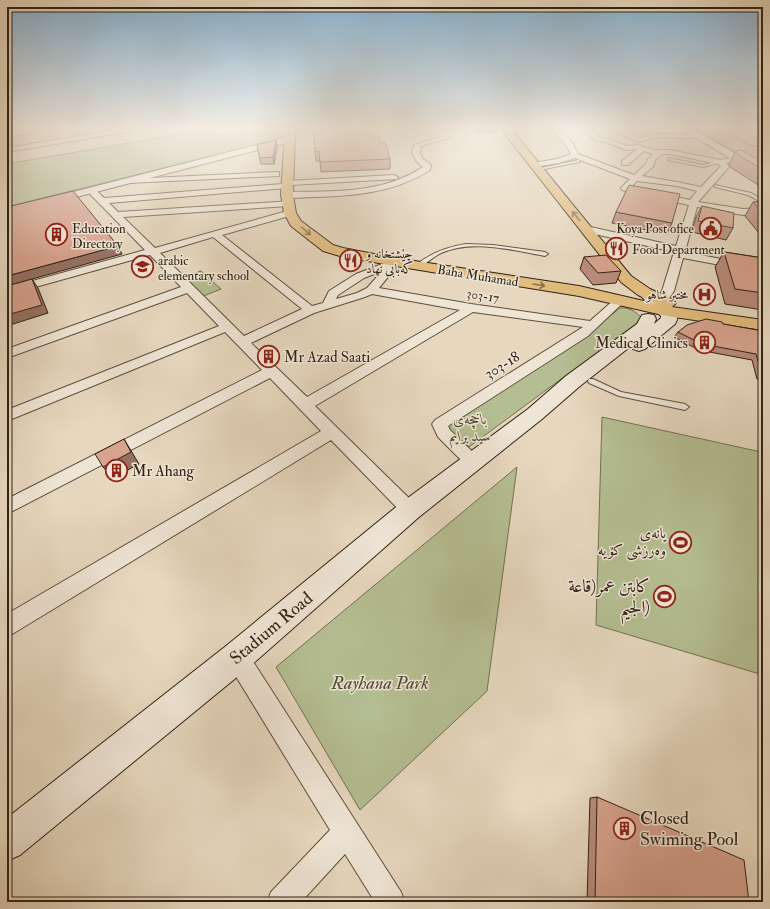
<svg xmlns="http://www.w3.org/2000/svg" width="770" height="909" font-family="'IM FELL Double Pica',Amiri,serif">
<rect width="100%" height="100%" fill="#e6d7be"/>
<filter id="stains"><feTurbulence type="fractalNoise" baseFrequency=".005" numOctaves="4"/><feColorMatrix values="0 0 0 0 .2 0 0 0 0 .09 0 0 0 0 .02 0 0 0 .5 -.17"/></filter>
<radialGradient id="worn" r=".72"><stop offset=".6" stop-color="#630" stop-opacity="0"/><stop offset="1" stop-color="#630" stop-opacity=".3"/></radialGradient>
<path fill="#b4be92" stroke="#727053" d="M209,129L213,135L240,133L246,129H280V139L7,207V164Z
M201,271L221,289L201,297L179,278Z
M620,308C628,307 635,311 641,317V320L469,447L443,426L597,326Z
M602,417L761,452L763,458V675L596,625Z
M517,467L487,691L360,810L276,667Z"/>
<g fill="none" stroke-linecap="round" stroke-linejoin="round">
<defs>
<path id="service" d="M668,158L703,165L720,161L722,162L703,167L668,160Z
M579,160L580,162L539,170L537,169Z
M715,185L751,193L763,200V203L748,195L715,187Z
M466,244L493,245L545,252L548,254L545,256C512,250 473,239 441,253C433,257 427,263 420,267L415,266C430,253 447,247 466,244Z
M589,379H593L621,392L685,404L689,407L685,410L619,396L589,383L588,381Z"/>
<path id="minor" d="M31,129H47L44,131L7,137V133Z
M120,129H136L133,131L7,152V148Z
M442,129H448L450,136L448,138L421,146L420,153L423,159L431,165L430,170C387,198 336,196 287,198L283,195L287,192C334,191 382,194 423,167L417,162L412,153L414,145L443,136Z
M551,129H558L563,133L572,142L578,154L634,175L646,164L648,159L653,154L644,151L628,165H622V161L637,149L626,150L605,142L595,140L584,129H591L599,137L608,139L627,146L638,145L654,150H670L720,160L733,158V162L726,163L729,166L728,168L698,202L743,209L763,208V214L743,215L697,207L685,252L763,267V273L683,258L674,291L666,303H658L656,301L662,291L674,252L586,232L581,229L586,226L676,246L689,205L622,190L621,188L630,179L575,158L559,163L533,167V163L557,159L571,154L564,142ZM662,154H670L718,164L721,166L701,187L677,182L642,176L653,167L655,160ZM637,181L677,186L697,191L690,200L631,187Z
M608,129H617L639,138L655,134H697L700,136L697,138H655L638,142Z
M276,172H279V176L128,183L124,181L128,179Z
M394,175L398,177L397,179L291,185L290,188H287L109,203L118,212L292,201L293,203L289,206L123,217L155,248L287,211H293L295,213L293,215L222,235L312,306L323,303L329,291L356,274L395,259L400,262L379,288L471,304L590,321L616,298H624L626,300L588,336L448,426L450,430L478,457L480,461L478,465L472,467L466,465L438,437L432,424L435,420L583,327L473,312L315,406L416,505L419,510L416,515L410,518L404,515L331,440L14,633L7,636V614L321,431L270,378L7,514V499L262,370L225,332L7,421V410L219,326L187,293L7,358V349L181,287L150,255L7,295V288L145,250L88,192L87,190L88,188H94L104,198L283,184L284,181H287ZM213,237L302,309L244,336L160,253ZM382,271L367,288L357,293L336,299L338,295L364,278ZM372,294L460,310L307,397L251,343L314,313L365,297Z
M237,646L245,649L401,892L405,902H375L345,854L301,902H267L271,892L330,830L229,665L226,657L229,649Z"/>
<path id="tertiary" d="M287,137H293L294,139L293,141L7,215V209Z"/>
<path id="secondary" d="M681,129H693L763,170V178Z
M649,291L655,293L675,311C678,316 678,319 675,324L645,349L639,351L633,349L631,346L580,386L542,419L419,517L248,668L20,855L7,861V818L226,646L401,503L528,409L566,376L637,324L642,315L648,314L654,315L656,319L654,324L661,318V316L641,296L643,293Z"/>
<path id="primary" d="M285,129H295L293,195L296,213L301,221L333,245L343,248L395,258L579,286L657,304L638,295L621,282L501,129H511L631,276L650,289L674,300L676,303L672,307L763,320V330L667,316L579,296L395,266L340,256L323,251L291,226L284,213L281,195Z"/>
</defs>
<use href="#service" stroke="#5d4f3e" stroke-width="2"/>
<use href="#minor" stroke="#5d4f3e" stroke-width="2"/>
<use href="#tertiary" stroke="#5d4f3e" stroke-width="2"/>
<use href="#secondary" stroke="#2f2214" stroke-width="2"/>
<use href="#primary" stroke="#2f2214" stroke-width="2"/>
<use href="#service" fill="#efe5d5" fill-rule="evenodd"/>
<use href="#minor" fill="#efe5d5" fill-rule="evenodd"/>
<use href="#tertiary" fill="#efe5d5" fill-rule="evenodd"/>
<use href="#secondary" fill="#efe5d5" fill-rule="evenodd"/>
<use href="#primary" fill="#e3bc7f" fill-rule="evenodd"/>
</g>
<path fill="#b98b7a" stroke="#2f2214" d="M474,129H497L496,132L477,133Z
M695,129H758L763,134V188L730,167L729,164L735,152Z
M370,136L380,143L390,159V169L321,172L320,161H316L315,152Z
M276,140L277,147L274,164H261L257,145Z
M753,202H763V238L745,216Z
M702,206L733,228L726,240L692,232L696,217Z
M616,212L672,223L667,234L612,223Z
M724,252L763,258V310L725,304L715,267Z
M584,257L621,271L616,283L593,285L580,269Z
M723,324L763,331V381L757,379L752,360L699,350L674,337L678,332Z
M597,797L749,902H587L590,798Z"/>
<path fill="#967163" stroke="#2f2214" d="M276,140L277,147L274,164L273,157Z
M118,246L122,254L7,286V276Z
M32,279L38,288L48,313L7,326V315Z
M124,439L139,464L113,478L103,467Z"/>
<path fill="#d7a28e" stroke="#2f2214" d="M314,129H368L370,136H378L380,143H385L390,159L320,162L319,151L315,152Z
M721,129H758L763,134V146H752Z
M276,140L273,157L260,158L257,145Z
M763,148V151L758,149Z
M741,150L763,162V170L737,154L736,151Z
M629,185L680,194L672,223L616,212Z
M73,191L118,246L7,276V207Z
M753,202H763V213Z
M702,206L734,213L733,228L698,221Z
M724,252L763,258V293L735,289Z
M606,255L621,271L598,273L584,257Z
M32,279L42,305L7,315V286Z
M706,319L722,322L723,324L763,331V374H762L756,354L702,344L678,332L687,325Z
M124,439L131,452L103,467L95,454Z
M597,797L744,860L749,902H595Z"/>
<defs><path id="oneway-shaft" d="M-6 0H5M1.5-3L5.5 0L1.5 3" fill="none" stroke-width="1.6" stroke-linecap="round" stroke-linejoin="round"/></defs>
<g stroke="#896f4a">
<use href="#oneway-shaft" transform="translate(576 216) rotate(-129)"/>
<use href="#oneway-shaft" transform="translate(306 231) rotate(40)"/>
<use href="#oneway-shaft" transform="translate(539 285) rotate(9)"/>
</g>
<linearGradient id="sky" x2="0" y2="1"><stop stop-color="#88b5d6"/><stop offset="0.5" stop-color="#f4ede2"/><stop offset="1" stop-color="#f4ede2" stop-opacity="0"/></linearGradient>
<rect width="770" height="256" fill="url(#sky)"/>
<defs>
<symbol id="civic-ring" viewBox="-11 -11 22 22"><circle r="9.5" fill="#efe5d5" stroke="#8f2418" stroke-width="1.5"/><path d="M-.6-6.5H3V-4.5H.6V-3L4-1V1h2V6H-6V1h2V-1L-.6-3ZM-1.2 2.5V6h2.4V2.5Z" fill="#8f2418"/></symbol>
<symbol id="building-ring" viewBox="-11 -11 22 22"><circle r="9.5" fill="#efe5d5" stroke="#8f2418" stroke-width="1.5"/><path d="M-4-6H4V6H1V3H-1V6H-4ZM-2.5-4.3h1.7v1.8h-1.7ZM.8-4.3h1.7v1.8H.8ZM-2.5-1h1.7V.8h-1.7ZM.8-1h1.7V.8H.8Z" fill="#8f2418"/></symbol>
<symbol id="restaurant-ring" viewBox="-11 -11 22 22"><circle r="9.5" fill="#efe5d5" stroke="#8f2418" stroke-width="1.5"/><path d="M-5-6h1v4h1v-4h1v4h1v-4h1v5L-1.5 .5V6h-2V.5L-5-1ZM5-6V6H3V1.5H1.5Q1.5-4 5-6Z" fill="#8f2418"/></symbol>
<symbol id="school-ring" viewBox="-11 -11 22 22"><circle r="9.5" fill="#efe5d5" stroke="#8f2418" stroke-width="1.5"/><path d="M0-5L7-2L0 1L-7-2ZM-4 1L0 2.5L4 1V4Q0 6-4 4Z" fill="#8f2418"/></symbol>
<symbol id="hospital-ring" viewBox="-11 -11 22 22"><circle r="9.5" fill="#efe5d5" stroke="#8f2418" stroke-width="1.5"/><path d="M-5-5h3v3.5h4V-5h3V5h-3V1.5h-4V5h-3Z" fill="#8f2418"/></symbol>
<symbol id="stadium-ring" viewBox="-11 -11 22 22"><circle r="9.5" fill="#efe5d5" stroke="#8f2418" stroke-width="1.5"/><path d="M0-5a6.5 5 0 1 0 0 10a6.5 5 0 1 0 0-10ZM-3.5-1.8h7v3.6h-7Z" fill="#8f2418"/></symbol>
</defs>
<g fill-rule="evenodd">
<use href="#civic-ring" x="698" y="216" width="25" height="25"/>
<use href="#building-ring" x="44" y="222" width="25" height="25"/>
<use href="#restaurant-ring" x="604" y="236" width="25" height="25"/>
<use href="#restaurant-ring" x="338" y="248" width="25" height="25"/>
<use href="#school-ring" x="130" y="254" width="25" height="25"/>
<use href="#hospital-ring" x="692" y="282" width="25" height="25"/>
<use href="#building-ring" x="692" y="330" width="25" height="25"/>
<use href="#building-ring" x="256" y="344" width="25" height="25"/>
<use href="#building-ring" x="104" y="458" width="25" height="25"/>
<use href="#stadium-ring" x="668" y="530" width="25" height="25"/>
<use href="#stadium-ring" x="652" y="584" width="25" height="25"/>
<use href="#building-ring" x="612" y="816" width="25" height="25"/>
</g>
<g text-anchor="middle" stroke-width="3" stroke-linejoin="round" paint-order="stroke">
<g font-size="13" fill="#2f2214" stroke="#efe5d5" text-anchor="start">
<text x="72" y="233">Education<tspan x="72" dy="15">Directory</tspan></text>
<text x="694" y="233" text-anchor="end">Koya Post ofice</text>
<text x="632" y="254">Food Department</text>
<text x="366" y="258">چێشتخانە و<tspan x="366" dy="15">کەبابی نھاد</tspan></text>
<text x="158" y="265">arabic<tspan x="158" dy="15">elementary school</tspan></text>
<text x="688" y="299" text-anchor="end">مختبر شاهو</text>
</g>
<g font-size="13" fill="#2f2214" stroke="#efe5d5">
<text transform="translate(478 275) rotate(9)" y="5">Baha Muhamad</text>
<text transform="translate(483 295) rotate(9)" y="5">303-17</text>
</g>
<g font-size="15" fill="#2f2214" stroke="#efe5d5" text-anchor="end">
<text x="688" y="348">Medical Clinics</text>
<text x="284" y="362" text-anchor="start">Mr Azad Saati</text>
<text x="132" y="476" text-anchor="start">Mr Ahang</text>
<text x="666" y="538">یانه‌ی<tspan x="666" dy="17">وه‌رزشی كۆیه‌</tspan></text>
</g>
<g font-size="15" fill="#2f2214" stroke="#efe5d5">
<text transform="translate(502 365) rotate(-32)" y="5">303-18</text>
</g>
<g font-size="15" font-style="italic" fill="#504934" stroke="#efe5d5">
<text x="470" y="424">باخچه‌ی<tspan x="470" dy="17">سید برایم</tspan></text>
</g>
<g font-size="18" fill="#2f2214" stroke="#efe5d5" text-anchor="end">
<text x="650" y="592">كابتن عمر(قاعة<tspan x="650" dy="21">الجيم)</tspan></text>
<text x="640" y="824" text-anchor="start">Closed<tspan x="640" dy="21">Swiming Pool</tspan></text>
</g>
<g font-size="18" fill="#2f2214" stroke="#efe5d5">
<text transform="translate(271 628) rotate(-40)" y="6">Stadium Road</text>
</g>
<g font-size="18" font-style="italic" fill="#504934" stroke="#efe5d5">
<text x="380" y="689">Rayhana Park</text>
</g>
</g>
<rect width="770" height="909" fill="none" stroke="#e6d7be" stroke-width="24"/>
<rect x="8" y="8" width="754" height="893" fill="none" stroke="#2f2214" stroke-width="2"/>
<rect x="12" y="12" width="746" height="885" fill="none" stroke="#2f2214"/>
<rect width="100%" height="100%" filter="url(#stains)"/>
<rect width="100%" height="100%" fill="url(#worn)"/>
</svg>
